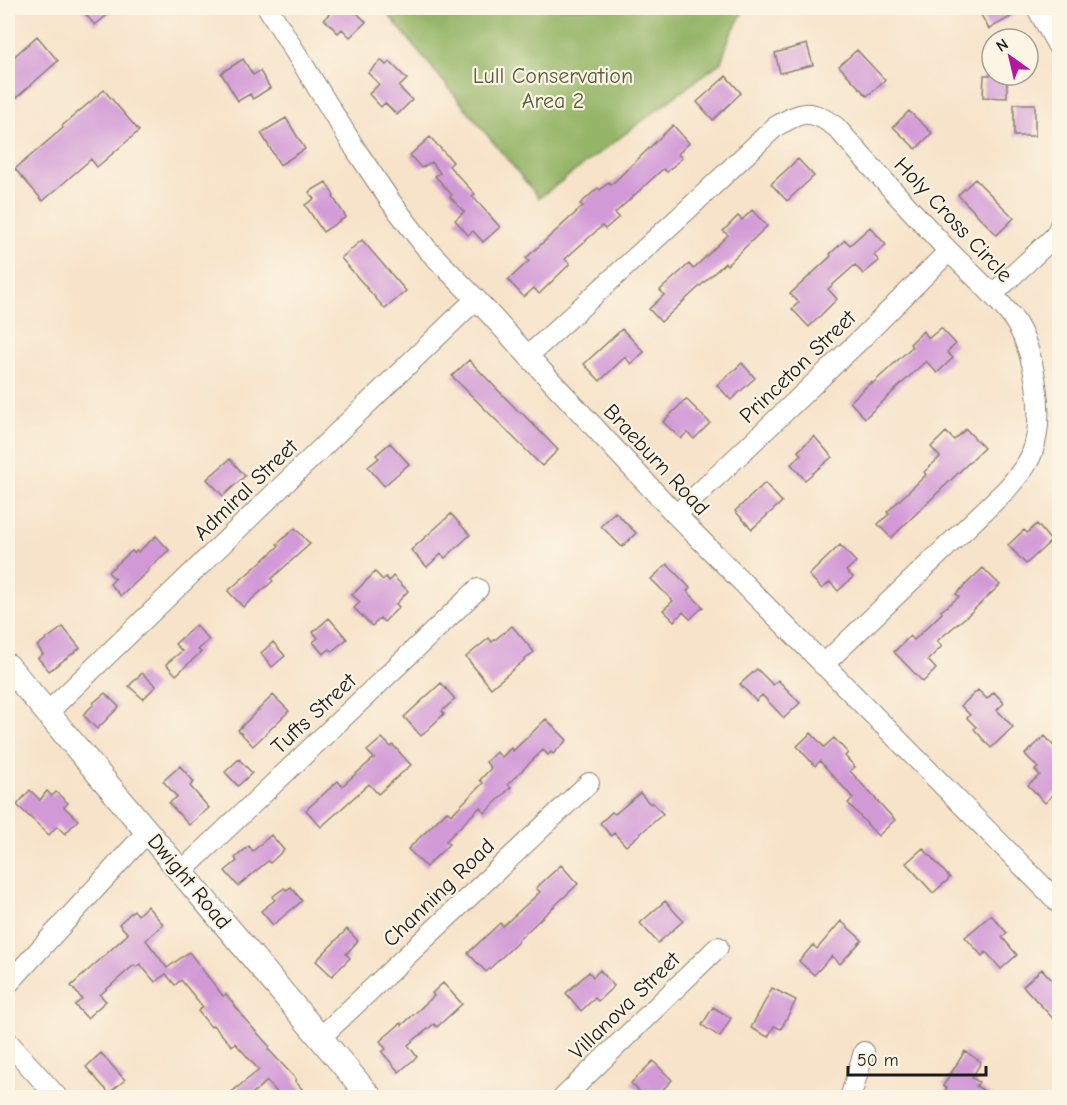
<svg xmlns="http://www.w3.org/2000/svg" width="1067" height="1105" font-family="'Comic Neue',sans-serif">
<rect width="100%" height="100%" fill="#fcf5e5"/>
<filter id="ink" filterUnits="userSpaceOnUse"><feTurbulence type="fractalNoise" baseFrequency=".0167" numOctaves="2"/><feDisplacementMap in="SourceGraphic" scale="12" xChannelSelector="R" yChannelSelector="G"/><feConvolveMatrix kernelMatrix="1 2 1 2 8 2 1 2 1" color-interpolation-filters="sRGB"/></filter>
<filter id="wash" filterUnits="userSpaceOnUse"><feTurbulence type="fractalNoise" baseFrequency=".008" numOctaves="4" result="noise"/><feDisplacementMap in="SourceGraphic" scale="24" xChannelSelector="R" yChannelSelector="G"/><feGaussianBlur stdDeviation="1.35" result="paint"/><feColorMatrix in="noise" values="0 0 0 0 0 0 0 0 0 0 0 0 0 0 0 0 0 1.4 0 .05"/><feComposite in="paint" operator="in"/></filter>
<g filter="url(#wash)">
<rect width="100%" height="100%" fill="#f7e3c9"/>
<path fill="#95b568" stroke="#586842" stroke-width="1.5" d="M383,8H745L730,36L721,62L539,198Z"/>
<g id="blocks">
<path fill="#d299d7" d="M80,8H116L95,25Z
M336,8H352L366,22L350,37L342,29L338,33L324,19Z
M977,8H1025V9L989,29Z
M37,36L58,61L15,99L8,90V62Z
M807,44L813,65L780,73L775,53Z
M857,50L885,80L867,96L839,66Z
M243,59L253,75L260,71L270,88L253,99L250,94L238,101L221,73Z
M381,60L386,65L390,62L407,79L399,87L412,100L397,115L385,103L381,107L369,94L379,84L368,73Z
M984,75H1007V98L983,97Z
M726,76L741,93L713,120L697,102Z
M104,90L139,131L97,167L91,159L43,201L15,169L63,128L62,126Z
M1014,104H1035V136H1014Z
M909,111L932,133L916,149L893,127Z
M286,118L305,149L280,165L261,133Z
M673,125L689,143L678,154L682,158L667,172L663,169L615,213L619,217L605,229L602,226L565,259L570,264L539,294L534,288L524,297L508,280L529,261L526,258L583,206L580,204L598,188L600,190L609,182L611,185Z
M430,137L453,162L449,166L475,194L472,196L500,227L483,242L473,231L468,235L455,220L464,212L450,197L452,195L435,176L440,173L432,162L421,168L410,155Z
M798,159L814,176L787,201L771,184Z
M975,179L1014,218L997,235L958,195Z
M326,182L334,196L333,197L346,217L323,232L305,205L314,199L309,192Z
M752,210L767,226L727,265L725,263L661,322L649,309L664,295L660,290L689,264L693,269L728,235L723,231L738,216L742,220Z
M870,227L886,245L874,255L879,261L863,274L855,265L828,289L837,299L809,327L792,309L799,302L790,294L831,256L830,254L845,240L850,245Z
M362,240L406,291L385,309L341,258Z
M941,328L956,344L947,352L953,358L937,373L926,361L865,418L850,402L871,382L872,384L912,347L910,344L923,331L929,338Z
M622,329L644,352L631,364L625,357L600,381L584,364Z
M469,360L520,413L521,412L558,450L542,466L452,376Z
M742,363L755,378L731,400L717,385Z
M686,399L710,423L694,439L687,432L681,439L663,422Z
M966,429L984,448L891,538L878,524L889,514L887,512L926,475L924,472L940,457L931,447L946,432L954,440Z
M814,436L832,457L805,480L791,464L801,455L798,451Z
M390,443L409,464L384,486L368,467L379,458L376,455Z
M230,459L245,476L223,496L207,479Z
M765,483L782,502L752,529L735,511Z
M615,512L636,533L622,547L601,526Z
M451,514L470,535L445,558L441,554L427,567L411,550Z
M1037,524L1051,541L1026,564L1008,545L1024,530L1027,533Z
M295,528L310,544L271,579L273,581L243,607L228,591L279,546L277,544Z
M156,536L169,550L148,569L149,570L121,596L110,584L115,579L108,572L132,551L134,553L137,551L138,552Z
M840,545L856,562L846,571L853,577L838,591L830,582L822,589L809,575Z
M667,564L690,588L687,591L703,607L690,619L683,612L674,621L663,610L673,601L651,579Z
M983,568L1000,585L967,616L937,641L942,646L928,660L936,669L923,682L894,652L910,636L914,640L942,613L941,611L959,597L956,594Z
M375,572L383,580L386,577L389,581L393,576L408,591L396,604L399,607L384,622L380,618L372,626L354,608L360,602L352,595Z
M329,618L347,639L332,651L330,649L323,654L313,642L318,638L313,632Z
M196,625L209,640L198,650L201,652L176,675L166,664L182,651L175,644Z
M512,626L534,652L491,688L466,657L489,638L492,642Z
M63,627L80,648L49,671L38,658L43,654L37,646Z
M273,642L285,656L272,667L261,653Z
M757,669L773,685L778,680L800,703L784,718L762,695L756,701L740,684Z
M142,673L156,686L143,699L129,686Z
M441,683L455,699L442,711L444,714L421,736L404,717Z
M978,690L987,699L994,692L1004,703L997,710L1013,727L991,748L974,729L976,727L967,718L970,715L961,706Z
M105,693L119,707L97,729L83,715L94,704L93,703Z
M273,695L289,711L253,746L238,730Z
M546,719L567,740L553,754L551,752L548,755L543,750L508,784L511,787L485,813L480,807L446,841L449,844L426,867L408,849L447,811L451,815L483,783L480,780L491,768L486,762L496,752L502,757L511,748L513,751Z
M811,733L824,747L834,738L848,753L845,756L855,767L850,771L895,820L878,836L848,803L853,798L820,761L815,766L797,746Z
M1045,736L1059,752V789L1045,803L1028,785L1040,775L1035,770L1038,768L1025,754Z
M382,738L391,747L393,745L411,765L378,794L369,784L321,827L306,810L338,781L342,786L374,758L367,751Z
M239,759L252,773L238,786L225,772Z
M180,766L194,782L190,786L209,808L189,825L169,803L177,797L163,781Z
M30,790L40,800L47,791L52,796L56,792L68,803L64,807L78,820L65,834L57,826L49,835L17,805Z
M640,793L650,804L652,802L663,814L626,846L614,833L611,836L600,823L612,812L615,814Z
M271,835L284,850L270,863L268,861L238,886L225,871L237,861L235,858L249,846L253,851Z
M923,848L950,878L933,893L906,863Z
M561,865L578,884L517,941L518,942L486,972L468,953L500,923L503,926L540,892L536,888Z
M291,887L302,901L273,925L261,911L275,900L272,897L284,888L286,890Z
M665,901L683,921L658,943L640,923Z
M147,906L163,924L146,940L167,968L189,952L223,996L226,994L243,1016H242L270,1047L268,1049L296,1079L295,1081L310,1098H282L267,1081L247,1098H224L259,1070L235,1043L232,1046L213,1025L211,1027L198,1011L203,1007L181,980L175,985L166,974L155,982L140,964L136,967L134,965L100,995L106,1001L87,1018L75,1005L82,999L71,986L128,934L119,924L134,910L138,915Z
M991,915L1007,933L1002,937L1017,955L1001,969L986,952L982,956L965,937Z
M841,921L862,940L840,964L832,956L814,975L799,961L813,945L817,949Z
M347,929L358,941L346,954L350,958L332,976L316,961Z
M1042,969L1059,988V1025L1023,986Z
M600,970L614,986L598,1001L595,998L581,1011L566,993L589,972L593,977Z
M443,983L462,1004L437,1027L434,1024L408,1045L417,1057L399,1072L382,1052L386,1049L380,1041L401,1023L402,1025L434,996L432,993Z
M772,988L796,1000L781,1029L774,1026L768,1037L751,1028Z
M713,1007L731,1018L720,1037L702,1025Z
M965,1051L981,1062L972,1078L979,1082L976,1086L996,1098H941L947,1088L943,1086Z
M101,1053L125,1080L109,1093L86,1067Z
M653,1061L672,1080L655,1098H646L631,1083Z"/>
</g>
</g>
<g filter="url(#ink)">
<use href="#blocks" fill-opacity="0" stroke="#8a8072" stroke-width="1.5"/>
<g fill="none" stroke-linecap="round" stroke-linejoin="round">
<defs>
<path id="minor" d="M268,8L356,150L391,202L427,249L476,299L528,356L676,515L1060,904
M1037,8L1060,50
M993,294L1055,236L1060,226
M528,356L686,211L775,127C803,111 809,108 836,127C871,167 907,206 943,245C966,269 992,291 1012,317C1035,349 1046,416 1032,453C1027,467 1016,478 1006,490L823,665
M676,515L862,338L949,251
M47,713L476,299
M182,871L478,589
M8,984L148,831
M321,1037L589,783
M8,1042L58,1098
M563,1098L718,947
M850,1098L864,1052"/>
<path id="major" d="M8,666L371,1098"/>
</defs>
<use href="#minor" stroke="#8a8072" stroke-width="22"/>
<use href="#major" stroke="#8a8072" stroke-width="26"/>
<use href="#minor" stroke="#fff" stroke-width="20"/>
<use href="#major" stroke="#fff" stroke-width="24"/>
</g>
</g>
<g text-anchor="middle" stroke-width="4.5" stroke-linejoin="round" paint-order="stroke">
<g font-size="22" fill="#545c3c" stroke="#fcf5e5">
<text x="553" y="83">Lull Conservation<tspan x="553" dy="25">Area 2</tspan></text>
</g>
<g font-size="22" fill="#1c1c1c" stroke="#fcf5e5">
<text transform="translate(954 219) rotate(47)" y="8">Holy Cross Circle</text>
<text transform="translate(797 366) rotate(-44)" y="8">Princeton Street</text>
<text transform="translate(657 459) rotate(47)" y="8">Braeburn Road</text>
<text transform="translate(245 489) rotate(-44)" y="8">Admiral Street</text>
<text transform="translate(313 713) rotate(-43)" y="8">Tufts Street</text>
<text transform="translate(190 881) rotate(50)" y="8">Dwight Road</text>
<text transform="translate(438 892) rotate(-44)" y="8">Channing Road</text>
<text transform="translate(624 1005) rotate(-44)" y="8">Villanova Street</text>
</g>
</g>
<rect width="1067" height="1105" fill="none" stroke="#fcf5e5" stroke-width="30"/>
<g transform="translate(1010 57) rotate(326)"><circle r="28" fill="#fcf5e5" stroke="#a29e95" stroke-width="1.5"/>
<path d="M0-4.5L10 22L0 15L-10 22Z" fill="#b5179e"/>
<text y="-9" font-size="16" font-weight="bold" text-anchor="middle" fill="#1c1c1c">N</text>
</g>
<path d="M848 1066v9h138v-9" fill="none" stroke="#1c1c1c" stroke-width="3"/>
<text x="857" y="1066" font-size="18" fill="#1c1c1c" stroke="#fcf5e5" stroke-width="4.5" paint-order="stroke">50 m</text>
</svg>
